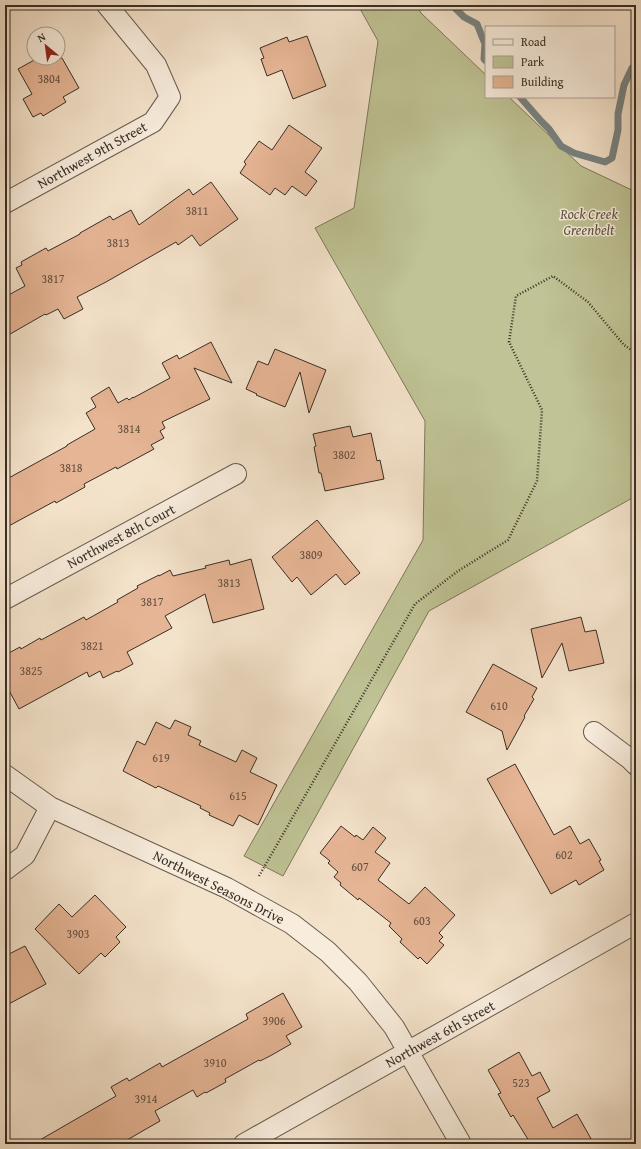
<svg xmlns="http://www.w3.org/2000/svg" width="641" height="1149" font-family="'Gentium Book Plus',serif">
<rect width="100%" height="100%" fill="#f4e3cb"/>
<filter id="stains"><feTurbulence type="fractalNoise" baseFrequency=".005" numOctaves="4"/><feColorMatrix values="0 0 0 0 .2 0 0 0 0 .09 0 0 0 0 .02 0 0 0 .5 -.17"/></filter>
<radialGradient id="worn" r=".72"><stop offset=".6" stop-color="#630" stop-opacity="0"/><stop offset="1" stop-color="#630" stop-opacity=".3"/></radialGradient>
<path fill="#bfc395" stroke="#7c785d" d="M358,5H417L421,13L486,75V97H509L581,166L636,192V496L429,611L283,876L244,856L423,540L425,421L315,228L354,208L378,41Z"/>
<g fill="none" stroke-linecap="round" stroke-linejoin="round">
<path stroke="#788383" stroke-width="7" d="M452,5L464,17L477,24L485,44L484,59L486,61
M520,97L541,121L549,129L561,146L574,153L605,162L612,158L618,130V114L624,85L632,68L636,66"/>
</g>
<path fill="#e6b595" stroke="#382e25" d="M307,36L326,86L293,99L282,70L267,76L261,59L264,58L260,48L287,37L289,42Z
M38,58H62L79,88L63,97L66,102L43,116L41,113L33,117L23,99L32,94L18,69Z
M289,125L322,148L305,172L317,181L306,196L292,186L285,195L275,188L270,195L240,173L246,164L244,162L259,141L272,150Z
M211,182L238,219L200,246L192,235L178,245L176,242L106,282L77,297L83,309L64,319L58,309L46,315L45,314L5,337V297L25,286L16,268L22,265L21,262L46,248L48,251L80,234V233L110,216L113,220L131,210L139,225L189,189L193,195Z
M211,342L232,383L194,368L210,399L162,422L165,428L160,431L164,438L151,445L154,449L117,469L116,467L84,484L85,487L56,503L55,501L5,528V480L67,446V445L95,429L86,413L96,407L91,398L109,387L118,403L127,398L129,400L133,397V398L170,378L162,363L177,355L179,359Z
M275,349L326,370L309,413L300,372L285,407L256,395L257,394L246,389L258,361L268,365Z
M350,426L353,437L371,433L377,461L380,460L384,479L325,491L321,473H319L314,447L316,446L313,434Z
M317,520L360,573L345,585L336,574L311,595L297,577L292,582L272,557Z
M251,559L264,609L213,623L205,594L165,616L172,628L127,652L133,664L118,672L117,671L103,678L100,671L89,677L87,672L19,709L5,683V655L20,647L21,649L40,638L41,640L84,617L86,620L118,602L117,600L138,588L137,586L159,575V576L170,570L173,576L206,568L205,566L229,560L230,565Z
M581,617L585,632L596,630L604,663L569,671L562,643L542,678L531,629Z
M493,664L537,688L532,697L534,699L524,716L525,717L507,750L502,731L466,712Z
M175,720L191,727L188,735L201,741L199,745L236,762L242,750L257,758L250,772L277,785L258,825L239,815L233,826L209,815L210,813L200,808L201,806L158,786L156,788L123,771L137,741L145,745L156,722L170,729Z
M515,764L554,835L570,826L580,844L589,839L601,860L599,861L604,870L579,885L576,880L551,894L487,779Z
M341,826L355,837L356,835L363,840L373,827L386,838L375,852L390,863L378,880L409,904L425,887L455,915L439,933L443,937L439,941L444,945L427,964L420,957L418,959L400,942L402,939L389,926L391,923L359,898L358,900L340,885L341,883L334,877L338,872L328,863L330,861L320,853Z
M95,895L126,927L116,937L120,942L105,957L101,953L79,974L35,929L59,904L72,917Z
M25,946L46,984L5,1006V956Z
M283,993L302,1027L286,1036L291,1044L270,1056L260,1061L259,1060L225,1079L226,1082L206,1093L205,1092L197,1097L193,1090L155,1111L160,1121L120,1144H33L116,1096L111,1087L127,1078L129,1081L160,1063L162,1067L248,1019L246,1014Z
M519,1052L532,1076L540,1072L550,1091L537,1098L553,1128L577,1114L594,1144H523L529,1141L513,1115L511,1117L498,1094L501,1093L488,1070Z"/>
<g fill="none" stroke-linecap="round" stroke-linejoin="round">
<defs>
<path id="street" d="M5,203L153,122L170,97L156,65L107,5
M5,599L236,474
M594,732L630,759L636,765
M5,775L50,807L227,888L292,924L328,952L358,982L394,1027L461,1144
M5,870L25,855L50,807
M244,1144L636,923"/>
</defs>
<use href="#street" stroke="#675b4e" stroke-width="22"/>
<path stroke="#382e25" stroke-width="2.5" stroke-dasharray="1 2" stroke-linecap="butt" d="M259,876L415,604L458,571L508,540L537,481L542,410L509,342L516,296L553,276L588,302L624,345L636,353"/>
<use href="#street" stroke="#f8eddd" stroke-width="20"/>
</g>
<g text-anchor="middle" stroke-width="3" stroke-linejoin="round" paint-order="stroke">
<g font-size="12" fill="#645041">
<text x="49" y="83">3804</text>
<text x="197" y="215">3811</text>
<text x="118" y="247">3813</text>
<text x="53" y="283">3817</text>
<text x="129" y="433">3814</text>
<text x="344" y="459">3802</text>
<text x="71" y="472">3818</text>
<text x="311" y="559">3809</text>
<text x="229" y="587">3813</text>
<text x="152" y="606">3817</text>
<text x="92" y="650">3821</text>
<text x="31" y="675">3825</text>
<text x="499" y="710">610</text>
<text x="161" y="762">619</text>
<text x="238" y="800">615</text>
<text x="564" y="859">602</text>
<text x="360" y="871">607</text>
<text x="422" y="925">603</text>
<text x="78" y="938">3903</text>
<text x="274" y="1025">3906</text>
<text x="215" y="1067">3910</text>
<text x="521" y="1087">523</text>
<text x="146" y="1103">3914</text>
</g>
<g font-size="14" fill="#382e25" stroke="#f8eddd">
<text transform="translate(92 155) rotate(-29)" y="5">Northwest 9th Street</text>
<text transform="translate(121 536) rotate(-28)" y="5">Northwest 8th Court</text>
<text transform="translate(219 887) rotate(27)" y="5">Northwest Seasons Drive</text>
<text transform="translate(440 1034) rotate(-29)" y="5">Northwest 6th Street</text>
</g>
<g font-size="14" font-style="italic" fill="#5a5341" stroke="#f8eddd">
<text x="589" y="219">Rock Creek<tspan x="589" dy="16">Greenbelt</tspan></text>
</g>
</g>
<rect width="641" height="1149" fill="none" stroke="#f4e3cb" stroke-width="20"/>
<rect x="6" y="6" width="629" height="1137" fill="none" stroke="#382e25" stroke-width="2"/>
<rect x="10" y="10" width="621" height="1129" fill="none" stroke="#382e25"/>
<rect x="485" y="26" width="130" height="72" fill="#f8eddd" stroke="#aba193"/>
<rect x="493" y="39" width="20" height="6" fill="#f8eddd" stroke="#aba193"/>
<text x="521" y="46" font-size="12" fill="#382e25">Road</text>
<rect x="493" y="56" width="20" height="12" fill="#bfc395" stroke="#aba193"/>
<text x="521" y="66" font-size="12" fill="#382e25">Park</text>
<rect x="493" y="76" width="20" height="12" fill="#e6b595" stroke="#aba193"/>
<text x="521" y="86" font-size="12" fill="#382e25">Building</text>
<g transform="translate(46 46) rotate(331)"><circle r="19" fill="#f8eddd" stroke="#aba193"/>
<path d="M0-3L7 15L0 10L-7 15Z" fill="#8f2418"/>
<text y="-6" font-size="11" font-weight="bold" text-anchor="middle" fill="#382e25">N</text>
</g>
<rect width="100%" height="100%" filter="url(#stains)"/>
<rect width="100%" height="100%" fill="url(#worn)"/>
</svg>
